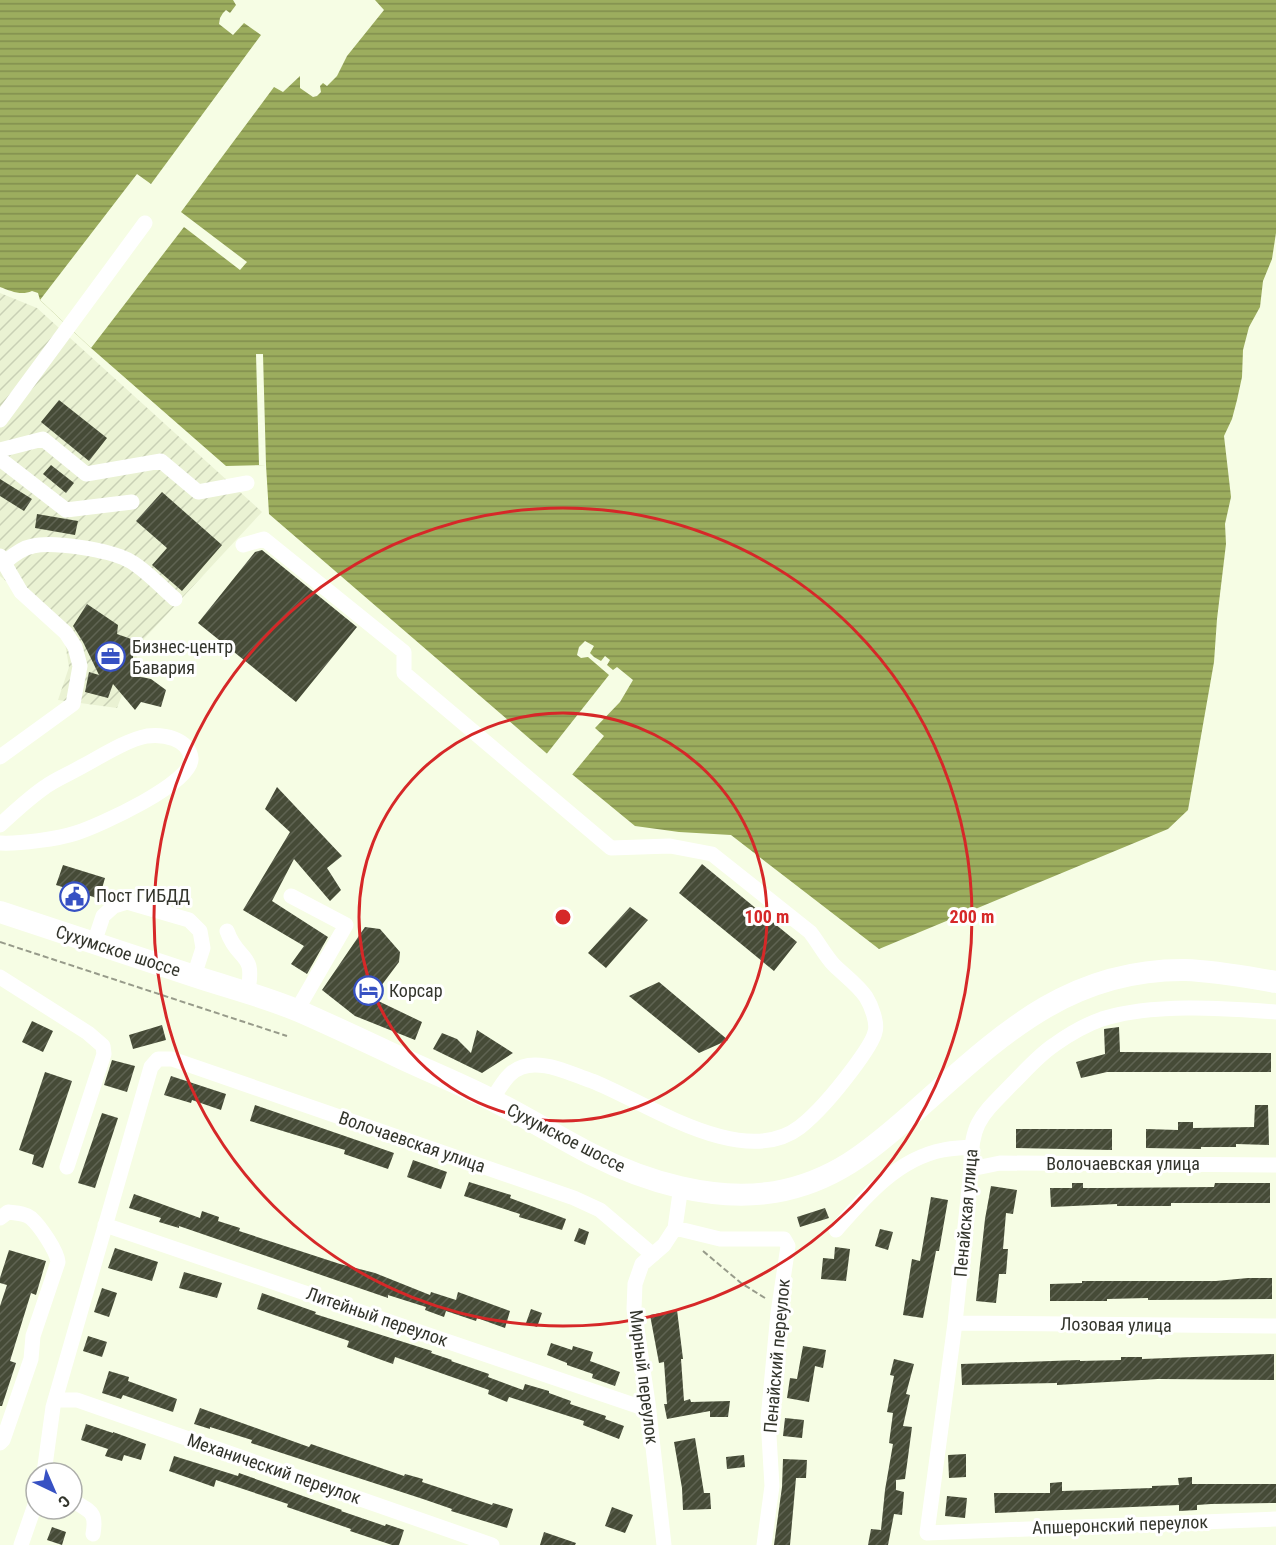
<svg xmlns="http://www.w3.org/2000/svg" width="1276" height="1545" font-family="'Roboto Condensed',sans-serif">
<defs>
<pattern id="industrial-furrows" width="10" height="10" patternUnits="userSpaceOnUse" patternTransform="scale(1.5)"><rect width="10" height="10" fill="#eaf2d3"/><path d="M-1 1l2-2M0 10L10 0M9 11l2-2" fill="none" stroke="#c9d0b5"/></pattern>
<pattern id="water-rules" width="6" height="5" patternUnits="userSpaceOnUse" patternTransform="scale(1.5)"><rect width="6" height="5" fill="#9cad5e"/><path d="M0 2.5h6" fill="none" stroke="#808e4e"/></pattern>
<pattern id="building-hatch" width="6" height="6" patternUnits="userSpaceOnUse" patternTransform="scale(1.5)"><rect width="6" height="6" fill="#464b37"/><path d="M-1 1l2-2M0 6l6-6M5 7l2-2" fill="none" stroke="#5f6352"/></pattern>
</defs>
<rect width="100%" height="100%" fill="#f6fde4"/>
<path fill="url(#industrial-furrows)" d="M0,293L37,308L262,512L143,640L117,708L58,700L69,667L63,631L0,576Z"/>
<path fill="url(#water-rules)" d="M0,0H1276V233L1272,259L1263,281L1260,307L1249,327L1243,350L1242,377L1237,400L1232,419L1224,436L1231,497L1225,524L1226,544L1217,619L1214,662L1188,810L1168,829L879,949L731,835L679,832L635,826L545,752L269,514L266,465L226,466L91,348L40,300L38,293L32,291C21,296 11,291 0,287Z"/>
<path fill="#f6fde4" d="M233,0H375L384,10L347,56L337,76L327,86L323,83L320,86L321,92L317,96L313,97L300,88V76L283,92L274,87L181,212L247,262L240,270L184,227L91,348L40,300L137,174L151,184L261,35L244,23L233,35L219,24L220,18L223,13L226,10L230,13L236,5Z
M256,354H263L266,465H259Z
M585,641L594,646L590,653L594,657L601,661L605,656L610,660L607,665L613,670L617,667L633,680L620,702L595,728L604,736L571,776L545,756L609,675L588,657L581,658L577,655L579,647Z"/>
<path fill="url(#building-hatch)" d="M59,400L107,438L89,461L41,422Z
M51,465L74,483L66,493L43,474Z
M0,479L32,499L24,511L0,496Z
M162,492L222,545L182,591L152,565L167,548L136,521Z
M37,514L78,521L75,535L35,528Z
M262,550L357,627L296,702L198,623L255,552Z
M87,604L118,625L117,634L134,640L132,675L151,679L166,690L161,707L141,702L135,710L113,684L108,698L85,692L89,672L99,675L83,642L73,626Z
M277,787L342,856L327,868L341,890L330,901L294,859L272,901L328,937L307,974L291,964L304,946L243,910L290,832L265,809Z
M702,864L797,942L774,971L679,893Z
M63,865L105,878L99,899L82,893L80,900L70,897L72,890L56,885Z
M630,907L648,920L606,968L588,953Z
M365,927L380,929L400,952L399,962L372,998L422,1022L415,1040L355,1016L322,990Z
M659,982L728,1040L699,1053L629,996Z
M32,1021L53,1031L43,1052L22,1042Z
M162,1025L166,1040L133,1049L129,1035Z
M1119,1027L1120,1052L1271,1053V1072H1107L1081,1078L1076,1062L1105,1054L1104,1029Z
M477,1030L513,1053L482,1073L433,1049L442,1033L457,1039L471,1053Z
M112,1060L135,1066L127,1092L104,1085Z
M45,1072L72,1081L43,1168L32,1164L34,1155L19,1150Z
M171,1076L226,1094L221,1110L192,1100L191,1103L164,1095Z
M255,1105L394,1153L388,1169L344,1154L345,1150L250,1121Z
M1255,1105H1268L1269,1145L1236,1144V1147H1201V1149L1146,1148V1129L1178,1130V1122H1193V1128L1254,1127Z
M102,1113L118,1118L95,1188L78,1183Z
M1016,1129H1112V1150L1016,1148Z
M413,1160L447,1172L441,1189L407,1177Z
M469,1182L511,1195L510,1198L566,1219L562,1230L519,1217L520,1214L464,1196Z
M1072,1183H1083V1188H1105L1214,1187L1215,1183H1270V1203H1171V1206H1117V1204L1051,1207L1050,1188H1072Z
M991,1186L1017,1190L1013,1214L1006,1213L1003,1249H1008L1006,1274H999L996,1303L976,1301L985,1219Z
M134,1194L200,1218L202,1211L219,1217L218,1221L240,1228L239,1231L340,1264L375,1273L430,1295L431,1292L456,1300L458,1292L510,1311L505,1328L477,1318L476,1321L446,1311L444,1317L425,1310L426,1307L388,1295V1298L179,1226V1228L159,1222L161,1218L129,1208Z
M931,1197L948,1200L939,1251H936L923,1318L903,1315L912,1259L920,1261Z
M825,1208L829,1218L800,1227L797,1217Z
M579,1228L589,1232L585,1245L574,1241Z
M880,1229L893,1232L888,1250L875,1246Z
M835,1247L850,1249L846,1281L821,1279L823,1258L834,1259Z
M115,1248L158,1262L152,1281L108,1268Z
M9,1250L46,1261L36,1295L31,1293L10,1361L16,1363L2,1406H0V1306L7,1285L0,1283V1278Z
M184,1272L222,1283L217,1298L179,1288Z
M1248,1278H1272V1299L1148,1300V1298L1107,1299V1301H1050V1284L1082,1283V1281H1216Z
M102,1288L117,1293L109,1317L94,1312Z
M262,1293L316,1312L315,1314L432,1351L431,1353L452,1360L451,1361L489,1374L488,1377L523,1390L525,1384L549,1391V1393L571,1401L570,1404L606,1416L605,1419L624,1426L619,1439L583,1425L584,1421L509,1397L507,1402L488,1394L489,1390L395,1357L393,1364L379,1359L347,1347L349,1341L257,1309Z
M531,1309L542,1313L537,1327L526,1323Z
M677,1310L683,1359H681L684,1401L690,1399L691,1402L730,1401L728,1417H710V1411L667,1419L664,1404H667L664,1362L659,1363L650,1315Z
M88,1336L107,1342L102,1357L83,1351Z
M551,1343L572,1350L573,1346L593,1352L590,1361L620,1372L615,1386L592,1378L593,1374L567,1365V1363L547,1355Z
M803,1346L826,1350L823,1368L815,1366L809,1402L787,1398L790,1378L797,1379Z
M1274,1354V1380L1158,1379L1057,1385V1383L962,1385L961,1364L1080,1360V1361L1121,1360V1357H1142V1359Z
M894,1359L914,1364L906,1394L910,1395L903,1426L912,1427L908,1457L905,1479L896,1480V1490L904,1492L902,1515L894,1514L888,1545H868L871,1529L881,1530L885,1490L893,1444L889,1443L893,1413L887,1412L894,1376L890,1375Z
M109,1371L129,1377L128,1381L177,1399L173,1412L123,1395L121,1399L102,1393Z
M200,1408L309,1447L311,1444L404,1476L405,1474L423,1479L422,1482L492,1505L493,1503L513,1509L507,1528L451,1511L452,1509L423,1499L251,1443L252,1440L210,1427V1429L194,1424Z
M785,1418L804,1420L802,1438L783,1436Z
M86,1424L113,1433V1432L146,1444L141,1460L124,1455L122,1461L105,1456L108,1449L81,1440Z
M695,1438L704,1493H710L711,1509L683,1510L682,1488L674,1442Z
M966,1454V1477L949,1478L948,1455Z
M744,1455L745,1467L727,1469L726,1457Z
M174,1456L238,1476L239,1473L342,1510L341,1511L385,1526L386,1524L404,1530L399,1545H392L350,1531L351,1529L287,1507L288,1504L216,1480L214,1487L169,1471Z
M783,1459L807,1460L806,1478H796L790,1545H774L782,1487Z
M1192,1477V1484H1276V1503L1211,1504L1197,1505V1510L1179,1511V1505L995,1513L994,1493H1050V1483L1062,1482V1491L1152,1488V1486L1179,1485L1178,1478Z
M947,1496L967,1498L965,1518L945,1516Z
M612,1507L633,1515L625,1533L605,1526Z
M52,1527L66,1532L62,1545L47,1540Z
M544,1532L576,1543L575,1545H540Z"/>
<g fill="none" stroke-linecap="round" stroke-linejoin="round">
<path stroke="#979b8a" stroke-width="2" stroke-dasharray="6 3" stroke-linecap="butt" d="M0,942L287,1036
M703,1251L741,1283L765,1298"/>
<path stroke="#fff" stroke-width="15" d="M0,420L145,223
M0,450L43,439L86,474L161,461L198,492L247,483
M0,459L66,510L132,502
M243,545L264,539L404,652V673L611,848L670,846L712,854L810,932C818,942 826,957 834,965C844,975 858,985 866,997C871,1005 878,1023 875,1032C873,1042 858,1062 852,1070C837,1090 819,1112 800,1127C743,1171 646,1102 592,1081C574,1075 555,1065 535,1065C511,1065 503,1082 492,1100
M0,556L21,592L66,633L75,647L80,666L73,704L0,757
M5,562C13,555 22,548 33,546C53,541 109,550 128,560C143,567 161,587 175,599
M0,825C14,812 29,798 45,787C56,779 69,774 81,767C100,757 126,740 147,736C163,734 188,738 191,758C194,783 98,826 76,833C58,839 19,844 0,843
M291,896L346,925L297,1010
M227,931C238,963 257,950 247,994
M94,943L103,916L114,906L127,902L189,920L200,931L203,948L194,976
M0,977L88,1033L103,1046L104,1054L67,1167
M1276,1012C1224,1008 1152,1003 1102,1019C1085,1025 1068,1035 1054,1045C1039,1055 1026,1070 1013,1083C982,1115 970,1122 971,1169L955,1323L927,1533L1276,1519
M971,1169L1000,1163L1276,1165
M0,1218L8,1212C16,1213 25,1213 31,1218C40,1226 57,1251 58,1262L33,1336L31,1359L3,1440L0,1443
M105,1225L649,1410
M675,1228L720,1239H784L788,1246L778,1313L768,1419L772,1486L764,1545
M836,1230C865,1197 897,1159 943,1150C952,1148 961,1148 971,1147
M955,1323L1276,1326
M55,1400H77L492,1545
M44,1473L53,1407L151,1067L158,1059H172L574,1198L600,1210L653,1255
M72,1500C90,1512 97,1511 93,1534
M21,1545L36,1502
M664,1545L648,1403L634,1309L635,1284L642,1264L664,1245L675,1228L681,1186"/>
<path stroke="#fff" stroke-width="22" d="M0,912C67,934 134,956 200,978C234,989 269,998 301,1012C335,1027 369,1043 403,1059C433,1073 463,1085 492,1100C526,1117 558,1137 591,1154C646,1182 713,1202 775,1192C833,1182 870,1151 913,1113C997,1039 1065,969 1185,970C1216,971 1246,977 1276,982"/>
</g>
<g fill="none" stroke="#d62828" stroke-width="3">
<circle cx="563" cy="917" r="204"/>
<circle cx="563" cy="917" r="409"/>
</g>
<defs>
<symbol id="office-ring" viewBox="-11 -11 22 22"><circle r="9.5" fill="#fff" stroke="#3751c3" stroke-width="1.5"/><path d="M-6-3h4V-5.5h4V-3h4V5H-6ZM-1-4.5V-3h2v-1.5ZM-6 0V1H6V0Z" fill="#3751c3"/></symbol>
<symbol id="civic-ring" viewBox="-11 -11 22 22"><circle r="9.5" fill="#fff" stroke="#3751c3" stroke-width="1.5"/><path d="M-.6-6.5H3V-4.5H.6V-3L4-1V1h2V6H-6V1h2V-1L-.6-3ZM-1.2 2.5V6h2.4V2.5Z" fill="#3751c3"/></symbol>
<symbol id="hotel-ring" viewBox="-11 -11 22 22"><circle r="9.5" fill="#fff" stroke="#3751c3" stroke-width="1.5"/><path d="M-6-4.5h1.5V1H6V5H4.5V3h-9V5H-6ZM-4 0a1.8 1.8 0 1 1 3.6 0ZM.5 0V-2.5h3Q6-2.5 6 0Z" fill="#3751c3"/></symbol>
</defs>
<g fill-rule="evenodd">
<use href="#office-ring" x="94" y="640" width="33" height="33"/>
<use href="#civic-ring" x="58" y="880" width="33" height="33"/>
<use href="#hotel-ring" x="352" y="974" width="33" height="33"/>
</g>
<g text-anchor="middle" stroke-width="6" stroke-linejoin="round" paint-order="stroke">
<g font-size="18" fill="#33352c" stroke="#fff" text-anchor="start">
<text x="132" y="653">Бизнес-центр<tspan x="132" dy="21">Бавария</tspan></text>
<text x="96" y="902">Пост ГИБДД</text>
<text x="389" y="997">Корсар</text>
</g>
<g font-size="18" fill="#33352c" stroke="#fff">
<text transform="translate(118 951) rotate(18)" y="6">Сухумское шоссе</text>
<text transform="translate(566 1138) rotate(27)" y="6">Сухумское шоссе</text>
<text transform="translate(412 1142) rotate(19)" y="6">Волочаевская улица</text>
<text x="1123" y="1170">Волочаевская улица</text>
<text transform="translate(966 1213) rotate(-85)" y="6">Пенайская улица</text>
<text transform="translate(377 1317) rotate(19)" y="6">Литейный переулок</text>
<text transform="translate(1116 1325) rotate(1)" y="6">Лозовая улица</text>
<text transform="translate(777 1356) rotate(-85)" y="6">Пенайский переулок</text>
<text transform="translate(644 1377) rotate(83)" y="6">Мирный переулок</text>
<text transform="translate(274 1469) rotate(19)" y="6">Механический переулок</text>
<text transform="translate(1120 1525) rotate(-2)" y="6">Апшеронский переулок</text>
</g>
</g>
<circle cx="563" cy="917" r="9" fill="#d62828" stroke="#fff" stroke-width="3"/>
<g font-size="18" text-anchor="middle" font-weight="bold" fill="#d62828" stroke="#fff" stroke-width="6" stroke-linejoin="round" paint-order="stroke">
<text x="767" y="923">100 m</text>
<text x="972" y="923">200 m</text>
</g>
<g transform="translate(54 1491) rotate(136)"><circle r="28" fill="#ffffff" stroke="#adaeab" stroke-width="1.5"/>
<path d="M0-4.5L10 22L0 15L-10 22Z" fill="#3751c3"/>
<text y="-9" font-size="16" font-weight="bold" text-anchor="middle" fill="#33352c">С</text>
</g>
</svg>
